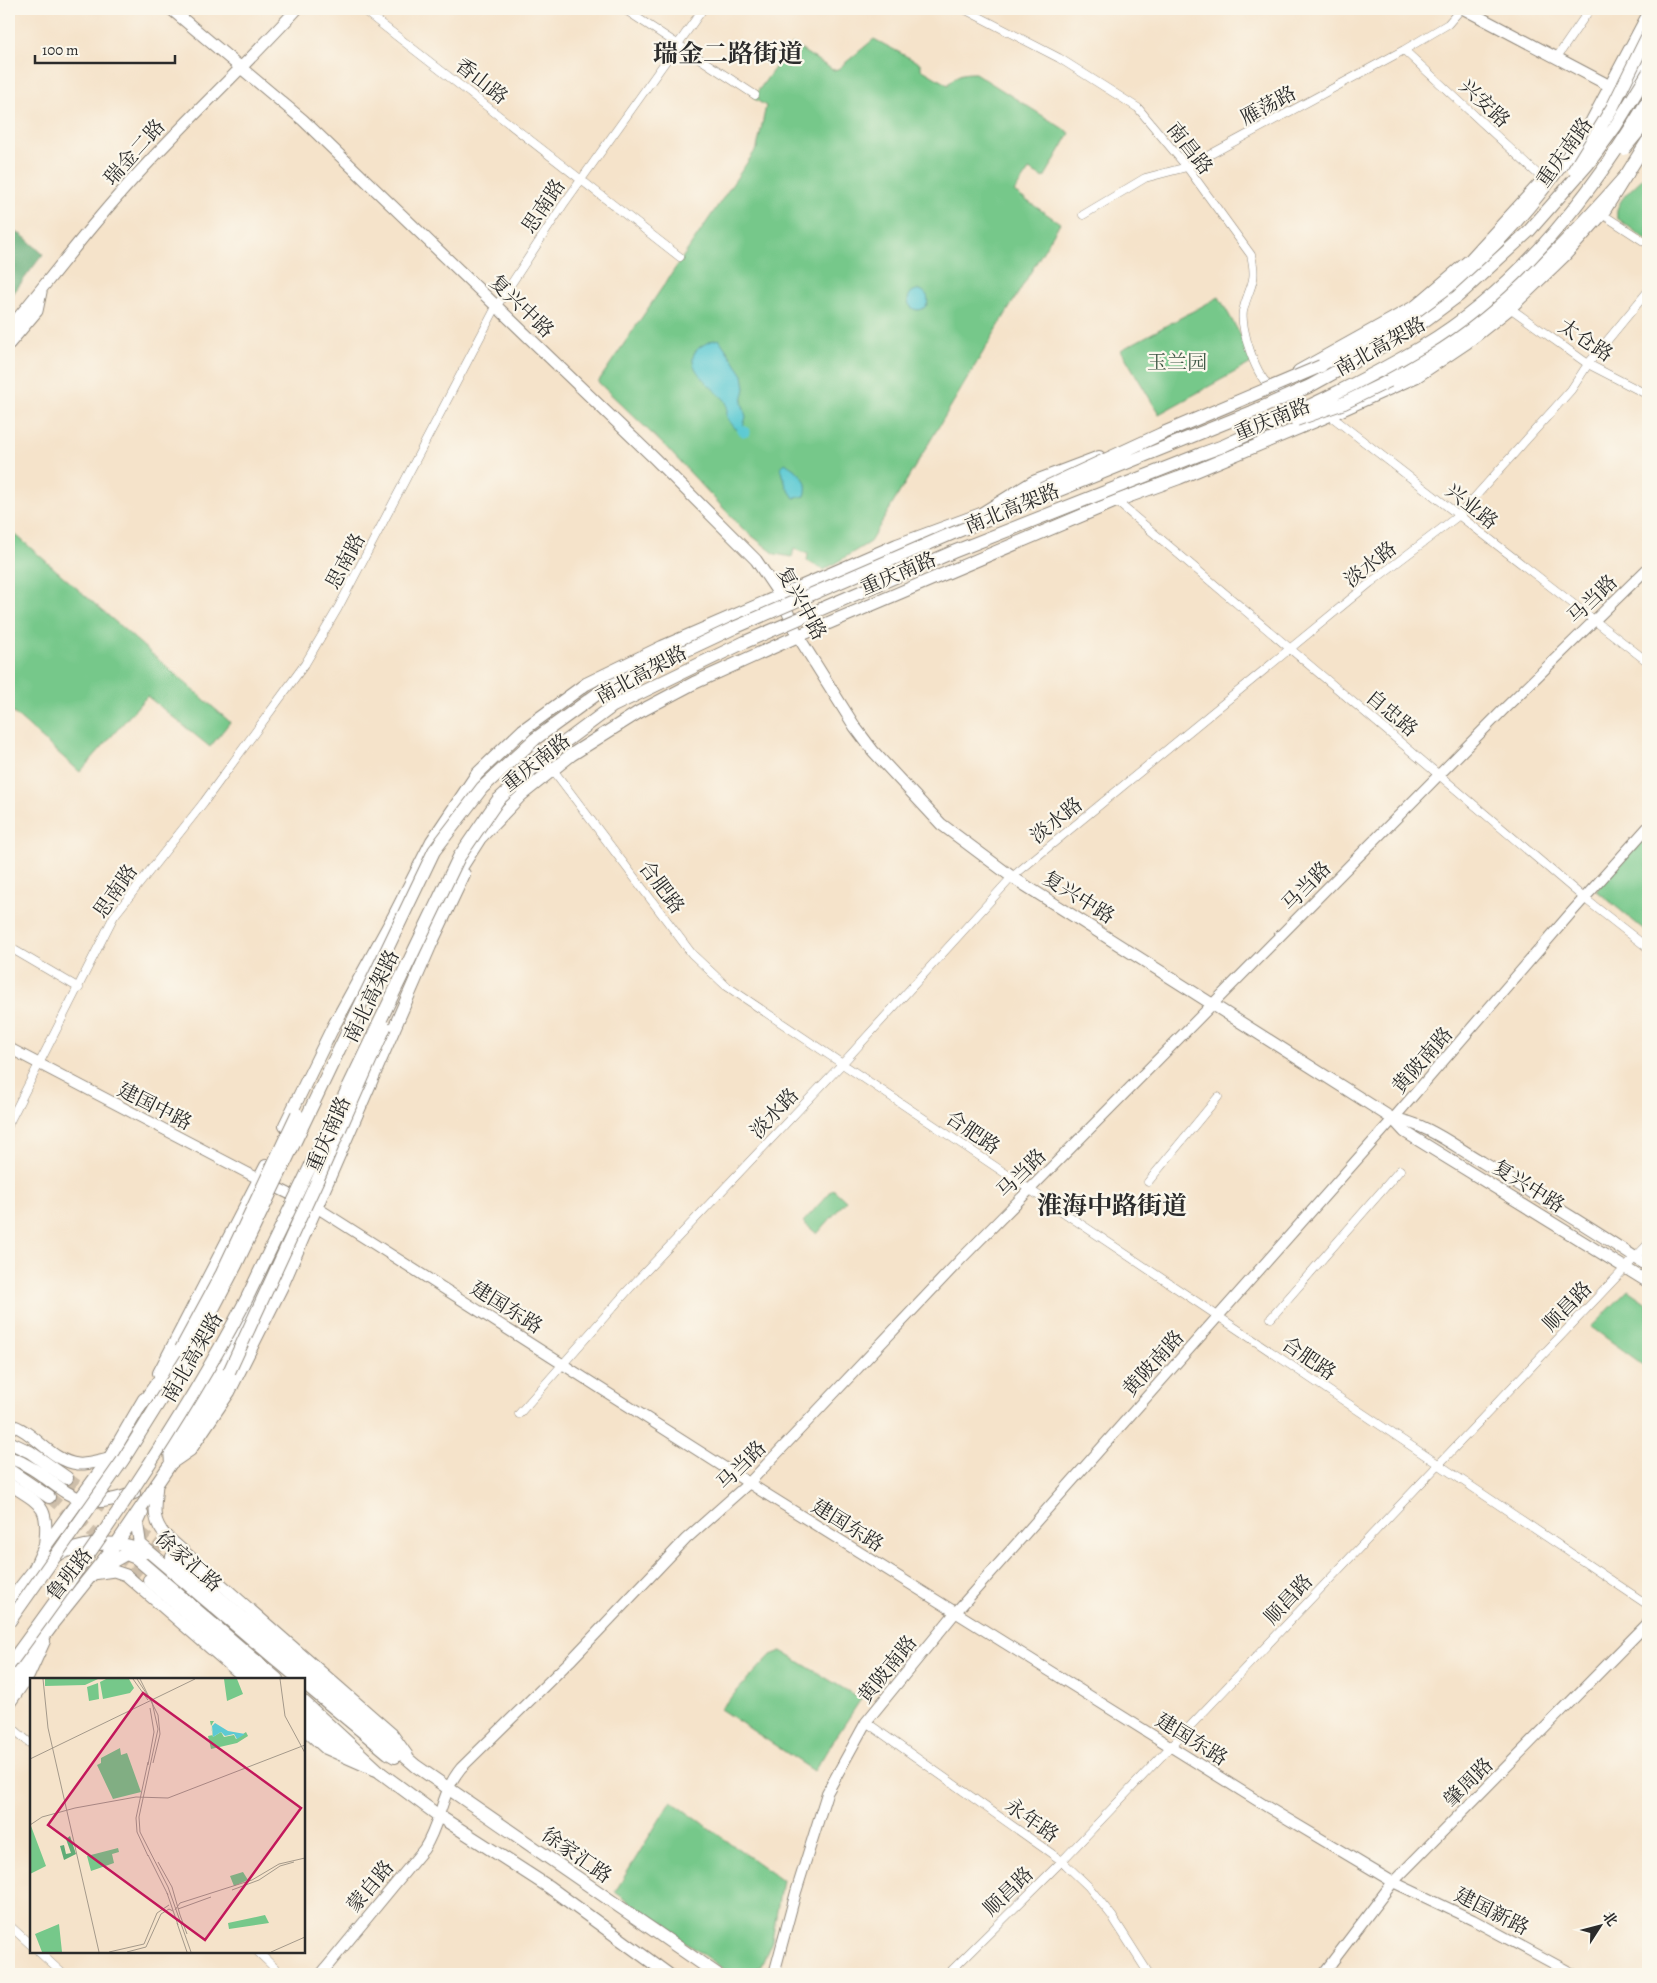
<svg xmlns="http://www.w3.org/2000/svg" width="1657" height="1983" font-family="Alegreya,'Noto Serif SC',serif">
<rect width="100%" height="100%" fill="#fbf7ec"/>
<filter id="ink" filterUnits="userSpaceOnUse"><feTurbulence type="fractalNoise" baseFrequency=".02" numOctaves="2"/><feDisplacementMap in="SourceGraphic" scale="10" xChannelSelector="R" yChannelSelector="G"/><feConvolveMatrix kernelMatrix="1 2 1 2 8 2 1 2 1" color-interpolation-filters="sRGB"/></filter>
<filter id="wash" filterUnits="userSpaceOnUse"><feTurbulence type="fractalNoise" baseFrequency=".0096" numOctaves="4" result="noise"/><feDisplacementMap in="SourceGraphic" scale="20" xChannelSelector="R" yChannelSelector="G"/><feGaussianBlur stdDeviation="1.12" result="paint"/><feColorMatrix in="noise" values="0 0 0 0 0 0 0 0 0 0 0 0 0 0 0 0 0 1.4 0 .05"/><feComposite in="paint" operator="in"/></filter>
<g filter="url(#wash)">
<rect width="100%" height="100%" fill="#f5e3ca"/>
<path fill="#76c88a" stroke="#507a5a" d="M874,39L921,64V69L948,85C956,74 962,73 975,73L1070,133L1044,178L1029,170L1014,192L1060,223L870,542L824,570L807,561L808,554L794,549L792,557L775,554L742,528L667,448L598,382L757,148L766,106L753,98L792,44L833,70L838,69Z
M1648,172V241L1617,218C1614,198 1637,187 1648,172Z
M1219,297L1255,361L1159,414L1121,350Z
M9,529L230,722L210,747L147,696L80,772L9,709Z
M1648,830V933L1596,890Z
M833,1189L846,1201L817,1234L803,1222Z
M1628,1290L1648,1304V1368L1591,1327Z
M781,1651L861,1699L814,1771L720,1709L771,1655Z
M671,1801L782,1880L772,1941L761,1966C746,1974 739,1975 723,1969L615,1892Z"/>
<path fill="#60ac76" stroke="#466c50" d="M9,230L22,235L43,254L9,299Z"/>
<path fill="#5dcad3" stroke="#447a7f" d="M908 300a10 10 0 1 1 20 0a10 10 0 1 1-20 0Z
M719,339L743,375L745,388L742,402L746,417L742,430L736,429C733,426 729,421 727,417C726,411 729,407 725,400C710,385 674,360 705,344C710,341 713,340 719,339Z
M785,463C797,471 811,479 805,496L794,498L786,486L781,467Z"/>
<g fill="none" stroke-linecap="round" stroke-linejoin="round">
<path stroke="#5dcad3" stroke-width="10" d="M742,430L745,432"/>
</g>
</g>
<g filter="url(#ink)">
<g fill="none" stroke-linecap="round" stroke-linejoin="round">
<path stroke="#cdbeaa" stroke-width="12" stroke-dasharray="12 6" stroke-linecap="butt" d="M67,1478L172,1557
M49,1497L149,1580"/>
<defs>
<path id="minor" d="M362,9L680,257
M624,9L755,95
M964,9L1059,58L1138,108L1187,167L1251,255C1258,284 1249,285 1243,311C1240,328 1256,378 1272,388C1283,395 1298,400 1310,405
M1404,50L1543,179
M1557,57L1590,9
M1602,214L1648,244
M1083,215L1145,178L1187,167L1404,50L1448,24L1461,9
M1510,308L1588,364L1648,395
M1327,413L1648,662
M1116,501L1584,898L1648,948
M523,730L692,954L725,985L1648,1605
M9,947L79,988
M9,1123L114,916L204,802L305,664L338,608L496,307L563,205L703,9
M1148,1182L1218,1097
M1271,1318L1400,1170
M519,1414L629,1289L842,1064L1012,877L1370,583L1458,516L1571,390L1588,364L1648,291
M866,1722L1062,1861L1088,1886L1112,1916L1149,1974
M9,1725L31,1744
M9,1925L31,1945
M39,1952L63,1974
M258,1952L281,1974
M948,1974L1062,1861L1648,1244"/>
<path id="tertiary" d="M9,1048L259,1179L316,1207L763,1492L1269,1808L1393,1882L1473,1920L1573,1974
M321,1974L424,1849C441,1823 441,1792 461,1768L570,1661L686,1539L749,1483L962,1258L1503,710L1648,568
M774,1974L796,1892L827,1793L866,1722L955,1613L1393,1119L1570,914L1648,827
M1323,1974L1393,1882L1648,1623"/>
<path id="secondary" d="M171,9L303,120L654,458L756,560L781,597L798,636L855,727L873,751L941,824L1012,877L1393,1119L1405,1132L1648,1282
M1464,9L1648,106
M9,329C54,274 97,217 146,165C195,112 248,63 297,9
M9,344L37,311L41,292
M1393,1119C1425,1122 1454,1146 1482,1162C1538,1196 1594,1230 1648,1266
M9,1424C35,1431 50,1461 78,1464C88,1465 99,1461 109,1459
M157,1483C156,1504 150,1518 165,1535L392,1734L407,1755
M9,1484C42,1505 50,1506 44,1548
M93,1574L114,1571L126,1575L246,1679
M304,1729L325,1748L375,1770"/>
<path id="primary" d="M1616,111L1648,52
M1570,151L1585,134L1648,15
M1299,371L1416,306L1471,259L1553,169
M1361,390L1397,367
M452,882L480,838L521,795L571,755L639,712L694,683L798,636L1116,501L1179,478L1330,415L1417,376L1466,343L1510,308L1564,256L1602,214L1648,140
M285,1125L333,1027L393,918L432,841L477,774L523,730L586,684L662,647L897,545L981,514L1033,482L1099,457
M159,1373L266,1166
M9,1442L30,1452L67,1478
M9,1457C64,1478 66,1519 134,1493
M171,1463L170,1451L222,1370L287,1233
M9,1470L49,1497
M142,1513L137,1524L140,1544L299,1679
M172,1557L416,1766L717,1974
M50,1558C78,1544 117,1537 146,1552
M101,1568L126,1554L136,1558L277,1679
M149,1580L262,1679
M9,1602L34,1570L44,1548L109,1459L144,1399
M44,1634L117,1543L171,1463L190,1450L229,1392L282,1286L430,946L464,874
M304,1683L388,1753L395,1757
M304,1702L381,1773L439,1816L549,1887L668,1974
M9,1703L28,1676L44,1641
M304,1716L324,1734L349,1751"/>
<path id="trunk" d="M1321,366C1349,351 1379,337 1405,320C1475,275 1529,211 1577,144
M1389,381C1483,327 1557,255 1628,173
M1201,454L1223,446
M139,1408L181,1349
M171,1463L229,1372
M9,1683L51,1627"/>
</defs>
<use href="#minor" stroke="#90877a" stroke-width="9"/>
<use href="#tertiary" stroke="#90877a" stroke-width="12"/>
<use href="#secondary" stroke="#90877a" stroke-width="13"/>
<use href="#primary" stroke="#90877a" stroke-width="14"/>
<use href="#trunk" stroke="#90877a" stroke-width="14"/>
<use href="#minor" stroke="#fff" stroke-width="8"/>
<use href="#tertiary" stroke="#fff" stroke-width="10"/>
<use href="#secondary" stroke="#fff" stroke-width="11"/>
<use href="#primary" stroke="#fff" stroke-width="12"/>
<use href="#trunk" stroke="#fff" stroke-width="12"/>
<defs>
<path id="trunk-bridge" d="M1624,149L1648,120
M1574,170L1612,108L1648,35
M1296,420L1344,403L1389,381
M1223,446C1291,415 1359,384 1423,346C1518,289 1592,194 1648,100
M1042,489L1161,434L1321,366
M181,1349L222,1273L297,1114
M229,1372L317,1181L385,1027
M9,1622L123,1460L191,1351L236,1265L434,851L482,788L535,739L604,689L736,627L951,534L1252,412L1310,386L1415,328L1458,296L1529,231L1588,164L1615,127L1648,73
M9,1665C95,1548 178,1429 246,1300L459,857L498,800L546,756L613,706L745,642L953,552L1201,454"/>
</defs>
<use href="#trunk-bridge" stroke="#90877a" stroke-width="14" stroke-linecap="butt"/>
<use href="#trunk-bridge" stroke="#fff" stroke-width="12"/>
</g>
</g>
<g text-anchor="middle" stroke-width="4.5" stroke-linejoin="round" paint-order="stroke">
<g font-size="20" fill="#2b2b2b" stroke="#fbf7ec">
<text transform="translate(482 81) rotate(38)" y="7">香山路</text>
<text transform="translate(1485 103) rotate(43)" y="7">兴安路</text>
<text transform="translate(1268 105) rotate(-28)" y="7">雁荡路</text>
<text transform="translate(1190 148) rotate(52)" y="7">南昌路</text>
<text transform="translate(134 152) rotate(-48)" y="7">瑞金二路</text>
<text transform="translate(1564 152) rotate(-54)" y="7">重庆南路</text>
<text transform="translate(543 206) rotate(-56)" y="7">思南路</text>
<text transform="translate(522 306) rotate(44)" y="7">复兴中路</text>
<text transform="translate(1586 340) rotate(33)" y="7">太仓路</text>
<text transform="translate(1380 346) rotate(-29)" y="7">南北高架路</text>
<text transform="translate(1272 419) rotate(-22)" y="7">重庆南路</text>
<text transform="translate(1472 506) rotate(38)" y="7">兴业路</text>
<text transform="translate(1012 508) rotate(-22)" y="7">南北高架路</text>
<text transform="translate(345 561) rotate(-62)" y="7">思南路</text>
<text transform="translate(1370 564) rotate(-38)" y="7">淡水路</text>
<text transform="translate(898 573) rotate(-23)" y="7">重庆南路</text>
<text transform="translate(1592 599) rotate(-44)" y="7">马当路</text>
<text transform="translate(802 603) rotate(61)" y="7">复兴中路</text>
<text transform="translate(641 674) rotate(-28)" y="7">南北高架路</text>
<text transform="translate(1392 713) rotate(40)" y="7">自忠路</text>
<text transform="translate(536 762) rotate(-38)" y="7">重庆南路</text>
<text transform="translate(1056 820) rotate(-39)" y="7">淡水路</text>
<text transform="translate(1306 886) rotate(-46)" y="7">马当路</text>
<text transform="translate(662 887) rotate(53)" y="7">合肥路</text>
<text transform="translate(115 891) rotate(-55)" y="7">思南路</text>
<text transform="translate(1079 897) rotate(32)" y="7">复兴中路</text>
<text transform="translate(371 996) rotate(-64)" y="7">南北高架路</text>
<text transform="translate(1422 1060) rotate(-49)" y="7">黄陂南路</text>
<text transform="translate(155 1106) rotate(27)" y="7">建国中路</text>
<text transform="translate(774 1113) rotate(-47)" y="7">淡水路</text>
<text transform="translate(973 1132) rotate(34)" y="7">合肥路</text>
<text transform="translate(328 1134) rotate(-66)" y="7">重庆南路</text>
<text transform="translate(1021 1173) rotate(-45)" y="7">马当路</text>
<text transform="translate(1529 1186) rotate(32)" y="7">复兴中路</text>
<text transform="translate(1567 1306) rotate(-46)" y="7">顺昌路</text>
<text transform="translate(507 1307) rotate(32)" y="7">建国东路</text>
<text transform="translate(192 1357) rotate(-60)" y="7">南北高架路</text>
<text transform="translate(1309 1358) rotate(34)" y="7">合肥路</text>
<text transform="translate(1153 1363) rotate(-48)" y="7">黄陂南路</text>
<text transform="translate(741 1465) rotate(-45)" y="7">马当路</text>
<text transform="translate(848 1525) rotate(32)" y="7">建国东路</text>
<text transform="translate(189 1561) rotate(41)" y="7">徐家汇路</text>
<text transform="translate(69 1574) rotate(-52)" y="7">鲁班路</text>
<text transform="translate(1288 1599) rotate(-47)" y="7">顺昌路</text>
<text transform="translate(887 1669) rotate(-51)" y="7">黄陂南路</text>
<text transform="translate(1192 1739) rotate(32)" y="7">建国东路</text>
<text transform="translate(1468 1782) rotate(-45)" y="7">肇周路</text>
<text transform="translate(1032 1820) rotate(35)" y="7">永年路</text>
<text transform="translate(577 1855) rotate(35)" y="7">徐家汇路</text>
<text transform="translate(370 1886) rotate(-50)" y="7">蒙自路</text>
<text transform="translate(1008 1891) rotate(-44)" y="7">顺昌路</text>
<text transform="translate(1492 1911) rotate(27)" y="7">建国新路</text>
</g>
<g font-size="20" fill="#425a48" stroke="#fbf7ec">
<text x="1177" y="369">玉兰园</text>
</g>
<g font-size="25" font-weight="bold" fill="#2b2b2b" stroke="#fbf7ec">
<text x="728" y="62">瑞金二路街道</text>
<text x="1112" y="1214">淮海中路街道</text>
</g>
</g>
<g transform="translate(30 1678)">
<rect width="275" height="275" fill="#f5e3ca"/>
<path d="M15,1H68L55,7L15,8ZM76,1H99L104,10L100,15L73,21L70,4ZM194,1H207L213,16L197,23ZM68,5L69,21L59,23L57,9ZM180,43H184L181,48L183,59L191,54L194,59L204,57L206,61L216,54L218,58L207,65L181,71L178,58L183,57ZM90,70L91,77L97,75L111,114L83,121L67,87L71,85V80ZM1,148L16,188L0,196V148ZM88,170L89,174L82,176L84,185L61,193L57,178ZM213,194L218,202L204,208L200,198ZM235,237L239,245L199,251L198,245ZM29,246L32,274H12L5,256Z" fill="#76c88a"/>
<path d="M40,158L46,176L34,182L30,168L34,167L36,176L41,175L36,161Z" fill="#60ac76"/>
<path d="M185,45L198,53L215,56L207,61L204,56L195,58L191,54L183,59L182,48Z" fill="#5dcad3"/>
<path fill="none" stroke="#a4998a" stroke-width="1" d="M13,1L18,50L69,274M103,1L118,22M107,1L122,24L128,51L109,139L110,154L138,209L161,274M110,1L128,37L130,56L123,85M250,1L255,38L275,75M0,81L165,1M118,87L124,54L120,30M0,147L12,139L45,130L106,119L138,120L275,67M118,177L138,217M118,178L107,154L106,140L118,84M128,184L142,209L150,237M202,212L229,202L250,188L264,184M137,215L148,247M148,231L181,219M145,232L150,225L222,202L249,186L275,180M150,237L157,256M147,245L157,274M79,274L114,266L127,235L139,227M97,274L116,269L131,236L139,231L143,233M241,274L275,259"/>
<path fill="#c2185b" fill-opacity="0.15" stroke="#c2185b" stroke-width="2.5" d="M113,15L271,130L175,262L18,147Z"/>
<rect width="275" height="275" fill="none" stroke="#2b2b2b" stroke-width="2.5"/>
</g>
<rect width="1657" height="1983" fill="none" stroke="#fbf7ec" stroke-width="30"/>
<g transform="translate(1600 1926) rotate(54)" stroke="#fbf7ec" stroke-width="4" paint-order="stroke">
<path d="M0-4L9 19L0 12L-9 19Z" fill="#2b2b2b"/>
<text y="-8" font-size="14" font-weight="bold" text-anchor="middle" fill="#2b2b2b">北</text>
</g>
<path d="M35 55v8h140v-8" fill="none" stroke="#2b2b2b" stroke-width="2.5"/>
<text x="42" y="55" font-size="15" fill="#2b2b2b" stroke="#fbf7ec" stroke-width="4" paint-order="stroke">100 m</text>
</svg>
